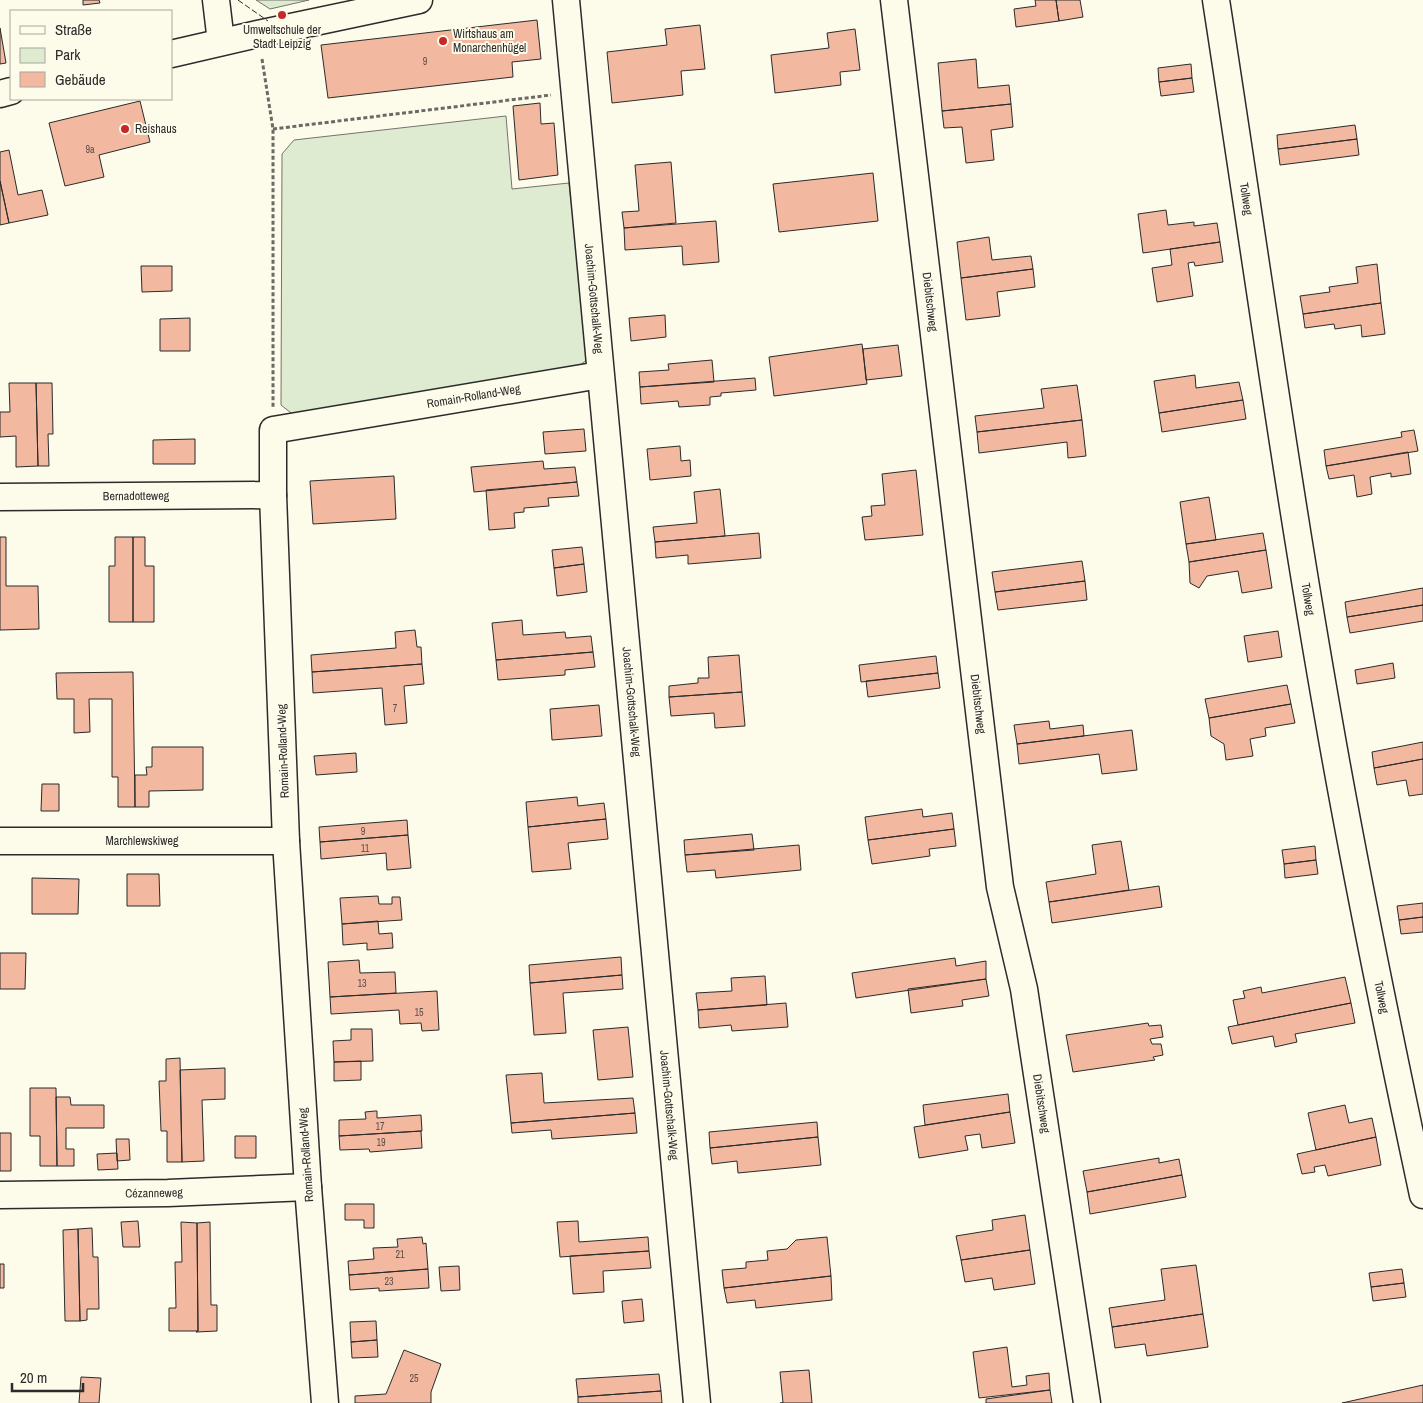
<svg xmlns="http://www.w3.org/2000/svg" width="1423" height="1403" font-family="'Archivo Narrow',sans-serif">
<rect width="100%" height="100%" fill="#fdfbea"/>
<path fill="#deebd1" stroke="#74746e" d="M256,0H309L270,9Z
M506,116L512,189L569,183L589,358L574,370L295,416L281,405L282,154L294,140Z"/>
<path fill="#f2b8a0" stroke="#2b2b2b" d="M83,0H99L100,3L83,5Z
M1035,0H1056L1059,21L1016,27L1014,9L1036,6Z
M1056,0H1080L1083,17L1059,21Z
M537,20L541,59L512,62L513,77L328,98L321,45Z
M700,25L705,69L681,71L683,95L612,103L607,52L667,45L665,29Z
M0,28L6,63L0,64Z
M855,29L860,70L840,72L841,85L775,93L771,55L829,48L827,33Z
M976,59L978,88L1009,85L1011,104L942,111L938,63Z
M1191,64L1192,78L1159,82L1158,68Z
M1192,78L1194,92L1161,96L1159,82Z
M140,101L150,142L99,155L104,177L65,186L49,123Z
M540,103L541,124L554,123L558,175L519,180L513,106Z
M1011,104L1013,127L991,130L994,160L966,163L962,127L944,128L942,111Z
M1355,125L1357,139L1278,149L1277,135Z
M1357,139L1359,155L1280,165L1278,149Z
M9,150L18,195L42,190L48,215L9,223L0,181V152Z
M671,162L676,223L624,228L622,212L639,211L635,165Z
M873,173L878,221L779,232L773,184Z
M0,181L9,223L0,225Z
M1166,210L1168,225L1194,222V226L1217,223L1220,242L1143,253L1138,214Z
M716,221L719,262L683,265L682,246L625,250L624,228Z
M989,237L992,260L1031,256L1033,269L961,278L957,242Z
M1220,242L1223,262L1195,266L1194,262L1188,263L1193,296L1157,302L1152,268L1172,265L1170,249Z
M1377,264L1381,303L1303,314L1300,296L1330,292L1329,287L1358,283L1356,267Z
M141,266H172V291L142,292Z
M1033,269L1035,287L997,292L1000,316L966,320L961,278Z
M1381,303L1385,334L1362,337L1361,325L1335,329L1334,324L1305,328L1303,314Z
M665,315L666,337L631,341L629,318Z
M190,318V351H160V319Z
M862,344L867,384L774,396L769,357Z
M898,345L902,376L866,380L863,349Z
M712,360L714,382L640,387L639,372L669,370L668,364Z
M1195,375L1196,388L1239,382L1243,400L1159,413L1154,381Z
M755,378L756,390L721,393V396L710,397V405L679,407L678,401L641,404L640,387Z
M9,383H36L38,466L16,467V436L0,437V412H10Z
M36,383H52L53,434H48L49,466H38Z
M1077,385L1082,420L977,432L975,416L1044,408L1041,389Z
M1243,400L1246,419L1162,432L1159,413Z
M1082,420L1086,456L1068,458L1067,442L979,453L977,432Z
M584,429L586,451L545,454L543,432Z
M1414,430L1418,451L1326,466L1324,450L1402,437L1401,432Z
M195,439V464H153V440Z
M680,446L681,461L690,460L691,476L650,480L647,449Z
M1408,452L1411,474L1391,477V473L1370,477L1372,494L1357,497L1354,475L1329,479L1326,466Z
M543,461L544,469L575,467L577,482L474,492L471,467Z
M916,470L923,535L865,540L862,517L872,516L871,506L885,505L882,474Z
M394,476L396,519L313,524L310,481Z
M577,482L579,496L548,498L549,506L524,508V512L514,513L515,528L489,530L486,490Z
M720,489L725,536L655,542L653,527L697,523L694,492Z
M1209,497L1216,540L1186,544L1180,502Z
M759,533L761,558L688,564V555L656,558L655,542Z
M1263,533L1266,550L1189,562L1186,544Z
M0,537H6V586H38L39,629L0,630Z
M115,537H133V622H109V566H115Z
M133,537H145V566H154V622H133Z
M582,547L584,564L554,568L552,550Z
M1266,550L1272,588L1242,593L1238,571L1207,576L1199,588L1190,583L1189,562Z
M1082,561L1085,581L995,592L992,572Z
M584,564L587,592L557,596L554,568Z
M1085,581L1087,600L998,610L995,592Z
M1423,588V605L1347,617L1345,602Z
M1423,605V621L1350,633L1347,617Z
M522,620L523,635L565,632L566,638L591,636L593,652L496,660L492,623Z
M415,630L417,647H421L422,664L312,672L311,655L396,648L395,632Z
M1278,631L1282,657L1248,662L1244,636Z
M593,652L595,667L565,670V675L498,680L496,660Z
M739,655L742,692L669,697V686L698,683V678H709L708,657Z
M936,656L938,673L861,682L859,665Z
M1393,663L1395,678L1357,684L1355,670Z
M422,664L424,684L404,686L407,723L385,725L382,688L313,693L312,672Z
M133,672L135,807H118V777H112V699H89L90,732L74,733V699H57L56,673Z
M938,673L940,688L868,697L866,681Z
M1287,685L1291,704L1209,718L1205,699Z
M742,692L745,726L715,728L714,713L671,716L669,697Z
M1291,704L1295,723L1265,728L1266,736L1250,739L1253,756L1226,760L1224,744L1211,736L1209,718Z
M599,705L602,736L552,740L550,709Z
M1049,721L1050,729L1083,725L1084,736L1017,744L1014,725Z
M1132,730L1137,770L1102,774L1099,754L1019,764L1017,744Z
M1423,742V759L1374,768L1372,752Z
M152,747H203V790L149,791V807H135V775H147L146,767H152Z
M356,753L357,772L316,775L314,756Z
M1423,759V794L1409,796L1406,780L1377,785L1374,768Z
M42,784H59V811H41Z
M577,797L578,806L604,803L606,819L528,827L526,802Z
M922,809L923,817L952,813L954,829L868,840L865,817Z
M606,819L608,839L568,843L571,869L532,872L528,827Z
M407,820L408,835L320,842L319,827Z
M954,829L956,846L929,849L930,856L872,864L868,840Z
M752,834L754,850L685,855L684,840Z
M408,835L411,868L387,870L386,853L321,859L320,842Z
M1121,841L1129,890L1049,902L1046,882L1096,874L1092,845Z
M799,845L801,870L716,878L715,870L687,872L685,855Z
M1315,846L1316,860L1284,864L1282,850Z
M1316,860L1318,874L1285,878L1284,864Z
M127,874H159L160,906H127Z
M32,878L79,879L78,914H32Z
M1159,886L1162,907L1052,923L1049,902Z
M378,896L379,904H392V897H400L402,920L342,924L340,898Z
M1423,903V917L1399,920L1397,906Z
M1423,917V932L1401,934L1399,920Z
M378,921L379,934L392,933L393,948L367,950V943L343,945L342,924Z
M0,953H26L25,989H0Z
M621,957L622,975L530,983L529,965Z
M955,958L956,966L986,961V979L856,998L852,973Z
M359,960L360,973L395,972L396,993L330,997L328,962Z
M622,975L623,989L563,993L566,1033L534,1035L530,983Z
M765,976L767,1005L698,1010L696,993L732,991L731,978Z
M1345,977L1351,1003L1238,1025L1233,1000L1245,998L1243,991L1261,987L1262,993Z
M986,979L989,996L962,1000L963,1006L911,1013L908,989Z
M437,991L439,1030L422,1031L421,1023L400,1024L399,1010L331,1014L330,997Z
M786,1003L788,1027L732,1031L731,1025L699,1028L698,1010Z
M1351,1003L1355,1023L1295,1034L1297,1042L1275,1047L1273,1036L1232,1044L1228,1027Z
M1148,1023L1149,1026L1161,1025L1163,1037L1150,1039L1152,1044H1161L1163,1055L1153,1057L1155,1060L1073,1072L1066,1035Z
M628,1027L633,1077L598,1080L593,1030Z
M351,1029H372L373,1061L334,1062L333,1041L351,1040Z
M180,1058L182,1162H167V1131H161L159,1081H166V1059Z
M361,1061V1080L334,1081V1062Z
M225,1068V1099L202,1100L204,1161L182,1162L180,1070Z
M542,1073L544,1103L633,1098L635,1113L511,1123L506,1075Z
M30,1088H56L57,1166H40V1136H30Z
M1008,1094L1010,1112L925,1125L923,1105Z
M56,1097H70L71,1105H104V1128H66V1149H74V1166H57Z
M1345,1105L1349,1123L1372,1118L1376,1137L1316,1150L1308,1113Z
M375,1111H377V1118L421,1115L422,1131L339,1136V1120L366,1119L365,1112Z
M1010,1112L1015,1143L982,1148L980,1134L965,1136L968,1150L919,1158L914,1127Z
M635,1113L637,1133L552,1139L551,1130L512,1133L511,1123Z
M817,1122L818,1137L710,1148L709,1132Z
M421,1131L422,1148L370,1152L369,1149L340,1150L339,1136Z
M0,1133H11V1171H0Z
M235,1136H256V1158H235Z
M818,1137L821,1165L738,1173L737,1161L712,1164L710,1148Z
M1376,1137L1381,1165L1328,1176L1325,1165L1314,1167L1315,1172L1302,1174L1297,1154Z
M116,1139H129L130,1160L117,1161Z
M117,1153L118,1169L98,1170L97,1154Z
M1159,1158V1163L1179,1159L1182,1175L1087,1192L1083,1171Z
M1182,1175L1186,1197L1090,1214L1087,1192Z
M345,1204H374V1228H364V1220H345Z
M1025,1215L1030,1250L961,1260L956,1236L993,1230L992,1220Z
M138,1221L140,1247H123L121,1222Z
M578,1221L579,1242L648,1237L649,1251L560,1257L557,1222Z
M181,1222L197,1223L198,1331H169V1308H176L175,1262H182Z
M210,1222L211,1305H217V1331L196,1332L198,1331L197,1223Z
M92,1228L93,1257H98L99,1309H87V1320L80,1321L78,1229Z
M78,1229L80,1321H65L63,1230Z
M422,1237L423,1244L426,1243L428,1269L349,1275L348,1261L374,1259L373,1248L398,1247L397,1239Z
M827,1237L831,1276L724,1288L722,1270L746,1268V1262L768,1260L767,1251L787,1249L796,1240Z
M1030,1250L1035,1284L994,1290L992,1278L965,1282L961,1260Z
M649,1251L651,1268L603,1271L604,1292L573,1294L570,1256Z
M0,1264H4V1288H0Z
M1196,1265L1203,1314L1112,1327L1109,1308L1165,1300L1161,1269Z
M459,1266L460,1290L441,1291L439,1267Z
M428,1269L429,1288L379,1291V1288L350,1290L349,1275Z
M1402,1269L1404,1283L1371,1287L1369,1273Z
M831,1276L832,1300L756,1308L755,1300L727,1303L724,1288Z
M1404,1283L1406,1297L1373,1301L1371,1287Z
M642,1299L644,1321L624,1323L622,1301Z
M1203,1314L1208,1347L1147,1356L1145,1344L1115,1348L1112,1327Z
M376,1321L377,1340L351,1342L350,1322Z
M377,1340L378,1357L352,1358L351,1342Z
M1007,1347L1012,1387L1027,1385L1026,1376L1049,1373L1050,1390L979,1398L973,1352Z
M404,1350L441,1364L431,1392V1403H355V1396L386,1394Z
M809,1370L812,1403H780H783L780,1372Z
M659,1374L661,1391L578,1397L576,1379Z
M81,1377L101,1378L99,1403H79Z
M1423,1385V1403H1342Z
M1050,1390L1052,1403H986V1399Z
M661,1391L662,1403H578V1397Z"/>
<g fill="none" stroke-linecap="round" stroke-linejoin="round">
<defs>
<g id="minor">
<path d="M216,0L221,42"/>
<path id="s1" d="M566,0L697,1403"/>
<path id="s2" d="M894,0L1000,887L1024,989L1087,1403"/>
<path id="s3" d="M1216,0C1253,239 1286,478 1328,716C1356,877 1389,1036 1423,1195"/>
<path d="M171,54L258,34L419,0"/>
<path d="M0,94L11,91"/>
<path id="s4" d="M0,497L273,495"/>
<path id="s5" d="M0,841H286"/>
<path id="s6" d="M0,1195L168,1193L308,1187"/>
<path id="s7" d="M325,1403L308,1187L286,841L273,495V430L600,375"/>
</g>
</defs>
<use href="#minor" stroke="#2b2b2b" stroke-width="29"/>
<path stroke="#6a6964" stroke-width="3" stroke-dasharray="4 2.5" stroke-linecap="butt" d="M262,59L273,129V407
M273,129L551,95"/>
<use href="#minor" stroke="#fdfbea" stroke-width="26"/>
<path stroke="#2b2b2b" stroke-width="1" stroke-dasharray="6 2.5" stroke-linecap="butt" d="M238,0L268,21"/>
</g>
<g fill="#c62828" stroke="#fdfbea" stroke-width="2">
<circle cx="282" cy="15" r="5"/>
<circle cx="443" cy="41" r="5"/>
<circle cx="125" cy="129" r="5"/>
</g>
<g text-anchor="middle" stroke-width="4" stroke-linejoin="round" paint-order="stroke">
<g font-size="10" fill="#5d4e48">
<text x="425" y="65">9</text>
<text x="90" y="153">9a</text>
<text x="395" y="712">7</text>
<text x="363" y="835">9</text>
<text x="365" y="852">11</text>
<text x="362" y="987">13</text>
<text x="419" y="1016">15</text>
<text x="380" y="1130">17</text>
<text x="381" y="1146">19</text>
<text x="400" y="1258">21</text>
<text x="389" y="1285">23</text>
<text x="414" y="1382">25</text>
</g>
<g font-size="12" fill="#2b2b2b" stroke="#fdfbea" text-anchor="start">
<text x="282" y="34" text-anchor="middle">Umweltschule der<tspan x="282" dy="14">Stadt Leipzig</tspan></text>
<text x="453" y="38">Wirtshaus am<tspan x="453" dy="14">Monarchenhügel</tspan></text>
<text x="135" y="133">Reishaus</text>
</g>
<g font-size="12" fill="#2b2b2b" stroke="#fdfbea">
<text dy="4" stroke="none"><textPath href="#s3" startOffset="201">Tollweg</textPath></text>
<text dy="4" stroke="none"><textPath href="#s1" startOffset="300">Joachim-Gottschalk-Weg</textPath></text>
<text dy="4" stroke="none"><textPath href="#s2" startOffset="304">Diebitschweg</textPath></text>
<text dy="4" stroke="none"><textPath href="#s7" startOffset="1178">Romain-Rolland-Weg</textPath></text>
<text dy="4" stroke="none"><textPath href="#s4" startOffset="136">Bernadotteweg</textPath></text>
<text dy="4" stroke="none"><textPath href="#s3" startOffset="606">Tollweg</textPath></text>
<text dy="4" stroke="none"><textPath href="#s1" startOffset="705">Joachim-Gottschalk-Weg</textPath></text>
<text dy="4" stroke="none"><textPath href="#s2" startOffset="709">Diebitschweg</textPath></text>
<text transform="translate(283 751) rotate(-92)" y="4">Romain-Rolland-Weg</text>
<text dy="4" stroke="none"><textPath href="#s5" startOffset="142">Marchlewskiweg</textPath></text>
<text dy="4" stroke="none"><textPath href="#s3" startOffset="1011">Tollweg</textPath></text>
<text dy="4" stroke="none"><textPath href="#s2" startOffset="1114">Diebitschweg</textPath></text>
<text dy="4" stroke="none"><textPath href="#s1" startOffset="1110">Joachim-Gottschalk-Weg</textPath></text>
<text transform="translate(306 1155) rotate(-94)" y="4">Romain-Rolland-Weg</text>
<text dy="4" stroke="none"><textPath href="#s6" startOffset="154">Cézanneweg</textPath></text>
</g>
</g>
<rect x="10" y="10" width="162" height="90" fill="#fdfbea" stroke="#a9a89e"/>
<rect x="20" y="26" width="25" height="8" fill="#fdfbea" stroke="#a9a89e"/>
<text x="55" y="35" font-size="15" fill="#2b2b2b">Straße</text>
<rect x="20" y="48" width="25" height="15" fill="#deebd1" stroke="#a9a89e"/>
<text x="55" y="60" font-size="15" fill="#2b2b2b">Park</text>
<rect x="20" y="72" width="25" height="15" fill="#f2b8a0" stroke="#a9a89e"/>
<text x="55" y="85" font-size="15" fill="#2b2b2b">Gebäude</text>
<path d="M12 1383v8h71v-8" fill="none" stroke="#2b2b2b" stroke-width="2.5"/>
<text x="20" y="1383" font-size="15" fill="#2b2b2b" stroke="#fdfbea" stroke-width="4" paint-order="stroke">20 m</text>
</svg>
